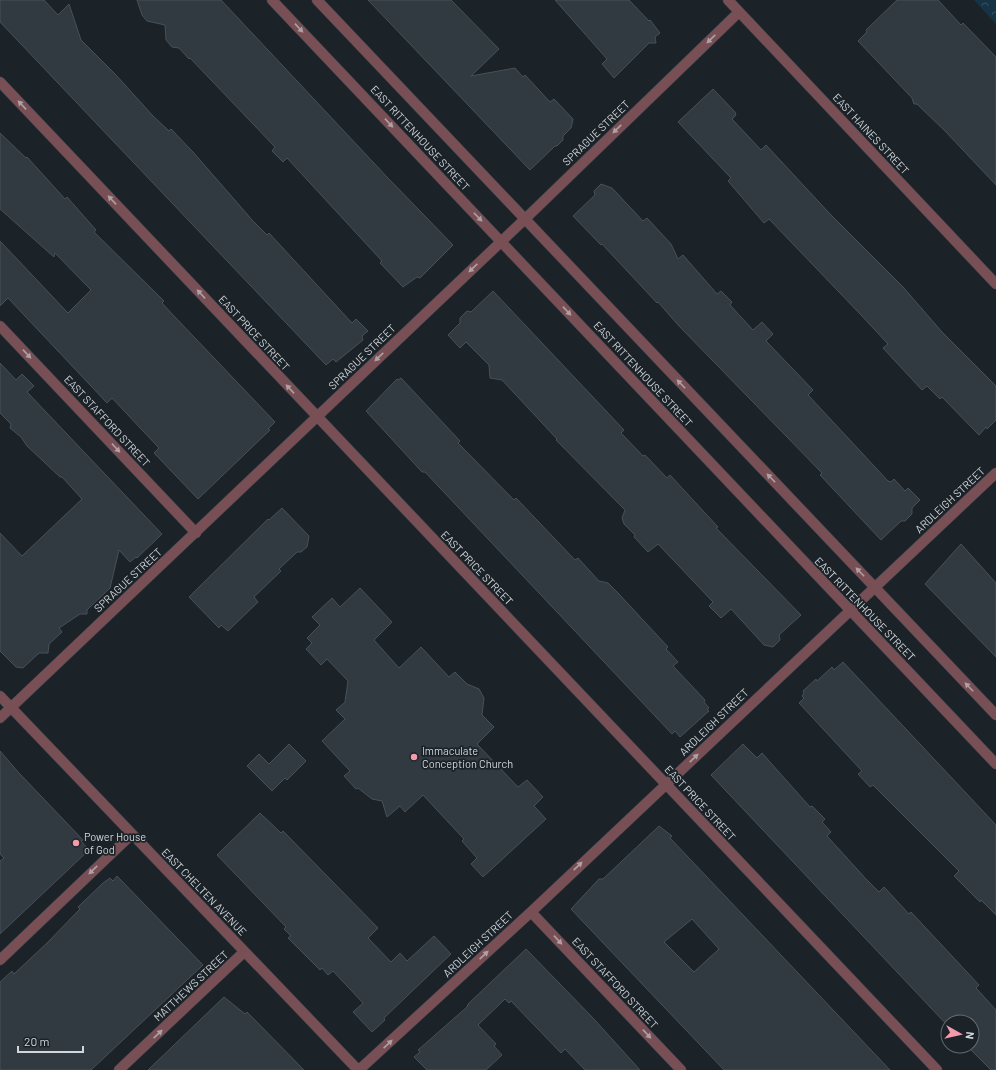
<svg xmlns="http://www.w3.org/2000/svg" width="996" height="1070" font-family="Barlow,sans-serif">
<defs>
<pattern id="park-crowns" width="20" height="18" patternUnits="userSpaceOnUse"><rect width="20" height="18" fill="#163345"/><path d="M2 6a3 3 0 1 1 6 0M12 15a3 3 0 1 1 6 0" fill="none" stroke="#37505f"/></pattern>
</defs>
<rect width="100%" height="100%" fill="#1b2329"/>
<path fill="url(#park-crowns)" d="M974,0H996V24Z"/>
<path fill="#313a40" stroke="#475157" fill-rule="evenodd" d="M0,0H44L58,15L69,4L81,40L116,75L153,116L169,131L171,129L193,152L253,221L267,235L269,233L352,323L356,319L368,331L362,336L363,340L336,362L333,359L326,365L0,22Z
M137,0H221L387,177L453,245L420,278L417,277L403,287L380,263L382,261L287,158L283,162L272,151L275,147L190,58L189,59L179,48L172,47L166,40L165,25L147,21L142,15Z
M368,0H451L499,49L471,76L515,68L523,77L525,75L550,102L554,99L573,119L571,128L563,136V140L557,146H555L530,170Z
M555,0H629L649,21L650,20L660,33L655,37L656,43H649L614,78L602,64L607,59Z
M897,0H938L961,25L963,23L996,57V185L945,131L917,104H914L912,98L858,41L867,32L866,30Z
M713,89L735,112L736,115L732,119L761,150L766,145L831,215L903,287L942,332L996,386V420L987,429L986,427L979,435L942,397L940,399L927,386L922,390L883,348L888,344L861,315L769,219L764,223L728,181L731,178L678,122Z
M0,133L26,158L27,157L65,199L67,197L96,230L94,232L164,301L162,303L175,317L275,422L268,429L270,430L198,499L154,453L159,448L112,398L107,403L8,298L0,306V241L68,313L91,290L55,253L54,257L0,209Z
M601,184L612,188L643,221L647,218L671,244L678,259L683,255L717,294L721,291L732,302L730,305L753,330L762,322L773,334L766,341L813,390L808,395L888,481L891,482L894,479L905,491L908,488L920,500L912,508V514L905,521H901L881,540L820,475L822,473L679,326L658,302L657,303L602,244L601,245L573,216L595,195L594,191Z
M493,291L624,430L621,433L643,456L645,455L667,478L670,475L718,527L716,528L801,615L779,635L780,640L773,647L764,645L731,609L721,618L709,606L713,602L658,544L648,552L634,537L635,535L624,524L622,518L625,510L556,440L557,439L502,380L490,378L489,365L466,342L460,348L448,335L460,323V318L467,311L471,312Z
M0,363L16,380L22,374L34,386L27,392L162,534L137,558L136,557L130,562L119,550L110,588L87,610V614H80L59,628L62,632L49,644L48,653H39L23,668L16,667L0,651V533L22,556L82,499L62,477H60L27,446L21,437L10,428L11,424L0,413Z
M401,378L460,441L458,443L514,500L516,498L575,560L578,558L599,581L608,583L618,593L668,647L666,649L678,662L673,666L705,700L704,702L709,708L707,709L709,711L680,737L675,731L672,734L440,488L425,472H422L366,411L397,379L398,380Z
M282,508L309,536L307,547L301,552H297L279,569L281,571L254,597L258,602L228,631L221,625L219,628L189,597L268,519L269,520Z
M961,544L996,583V657L925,584Z
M360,588L392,622L374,640L399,668L421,647L449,677L455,672L467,684L479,689L484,698L482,715L494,727L477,744L518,787L527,780L543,797L534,806L546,819L483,877L471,864L477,858L462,841L464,839L423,795L405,812L400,806L387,817L382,801L372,799L358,788L356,789L344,776L350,771L322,741L345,719L336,710L345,702L348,681L327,659L321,665L306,649L312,643L307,638L320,625L312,617L332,598L340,607Z
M843,662L996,825V915L981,900L980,902L954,876L959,871L873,785L870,787L858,774L862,771L799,703L804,698L802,696L804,693L803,691L816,679L817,681L832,667L834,670Z
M289,744L306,761L287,780L285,778L272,791L247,766L259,754L269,764Z
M743,744L757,758L762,753L810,807L812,806L825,819L822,822L831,832L827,836L866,879L879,892L884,887L909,914L911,912L979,985L976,988L996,1010V1070H991L967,1046H972V1022H948V1026L711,775Z
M0,751L19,773L83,840L81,841L89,850L0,934V861L4,858L0,854Z
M260,813L281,833L283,831L378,928L368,938L391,962L400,953L407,961L434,936L451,954L384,1018L385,1020L372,1032L353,1012L363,1003L333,971L328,975L322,968L320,970L288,938L291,936L284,929L286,927L217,855Z
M659,826L672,836L670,838L890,1070H724L587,926L571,909L599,879H603ZM692,919L719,949L694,972L664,942Z
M117,876L203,965L91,1070H0V982L12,971L14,974L47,943L80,909L78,907L103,883L110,878L113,881Z
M526,949L593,1018L640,1070H585L565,1049L561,1053L511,1001L509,1003L505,999L478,1025L496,1044L494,1046L502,1055L486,1070H427L414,1057L420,1052L418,1050L467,1007L468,1004Z
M224,997L245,1014L247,1012L304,1070H148Z"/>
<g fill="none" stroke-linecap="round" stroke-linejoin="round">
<defs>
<path id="minor" d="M272,0L996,764
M317,0L996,715
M728,0L996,284
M0,82L937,1070
M0,326L196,533
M0,696L358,1070
M0,718L525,219L739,12
M531,912L681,1070
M0,960L132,834
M119,1070L244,952
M359,1070L531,912L996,473"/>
</defs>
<use href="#minor" stroke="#384045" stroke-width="11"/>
<use href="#minor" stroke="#794f56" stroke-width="10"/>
</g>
<defs><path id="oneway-solid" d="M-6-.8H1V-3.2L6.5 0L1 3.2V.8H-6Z"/></defs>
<g fill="#aea0a5">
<use href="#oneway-solid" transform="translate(299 28) rotate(47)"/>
<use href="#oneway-solid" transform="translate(711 39) rotate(136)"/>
<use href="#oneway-solid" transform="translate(22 105) rotate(-133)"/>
<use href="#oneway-solid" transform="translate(389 123) rotate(47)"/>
<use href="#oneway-solid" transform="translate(617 129) rotate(136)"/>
<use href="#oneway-solid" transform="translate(112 200) rotate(-133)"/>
<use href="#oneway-solid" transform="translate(478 217) rotate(46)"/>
<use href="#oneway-solid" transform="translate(473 268) rotate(137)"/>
<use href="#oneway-solid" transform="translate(201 294) rotate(-133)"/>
<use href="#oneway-solid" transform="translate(567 311) rotate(47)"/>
<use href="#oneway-solid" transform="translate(27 354) rotate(47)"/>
<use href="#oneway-solid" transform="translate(379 357) rotate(136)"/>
<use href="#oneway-solid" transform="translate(681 384) rotate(-134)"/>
<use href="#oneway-solid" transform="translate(290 389) rotate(-133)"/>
<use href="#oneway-solid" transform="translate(116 448) rotate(47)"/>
<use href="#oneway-solid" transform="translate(771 478) rotate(-134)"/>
<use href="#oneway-solid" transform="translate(860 572) rotate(-134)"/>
<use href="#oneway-solid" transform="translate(969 687) rotate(-134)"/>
<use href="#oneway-solid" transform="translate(694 758) rotate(-44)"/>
<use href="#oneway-solid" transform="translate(578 866) rotate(-44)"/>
<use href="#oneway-solid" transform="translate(93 870) rotate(136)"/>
<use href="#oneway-solid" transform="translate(558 940) rotate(47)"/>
<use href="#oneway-solid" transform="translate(484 955) rotate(-43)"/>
<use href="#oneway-solid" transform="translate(158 1034) rotate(-43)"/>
<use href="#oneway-solid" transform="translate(647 1034) rotate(47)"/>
<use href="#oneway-solid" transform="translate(388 1044) rotate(-43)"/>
</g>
<g fill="#f39aab" stroke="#1b2329" stroke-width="1.5">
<circle cx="414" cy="757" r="4"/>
<circle cx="76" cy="843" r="4"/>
</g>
<g text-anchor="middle" stroke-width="3.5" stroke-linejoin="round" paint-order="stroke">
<g font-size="11" fill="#d1d6da" stroke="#1b2329">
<text transform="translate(596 133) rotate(-44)" y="4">SPRAGUE STREET</text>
<text transform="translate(871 134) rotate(47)" y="4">EAST HAINES STREET</text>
<text transform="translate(420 138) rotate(47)" y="4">EAST RITTENHOUSE STREET</text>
<text transform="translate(254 333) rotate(47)" y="4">EAST PRICE STREET</text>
<text transform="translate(362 357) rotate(-44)" y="4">SPRAGUE STREET</text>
<text transform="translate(643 374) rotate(47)" y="4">EAST RITTENHOUSE STREET</text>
<text transform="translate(107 421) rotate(47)" y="4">EAST STAFFORD STREET</text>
<text transform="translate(950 500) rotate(-43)" y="4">ARDLEIGH STREET</text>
<text transform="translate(477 568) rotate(46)" y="4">EAST PRICE STREET</text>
<text transform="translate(128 580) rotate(-43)" y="4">SPRAGUE STREET</text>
<text transform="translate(865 609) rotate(46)" y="4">EAST RITTENHOUSE STREET</text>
<text transform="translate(714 722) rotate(-44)" y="4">ARDLEIGH STREET</text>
<text transform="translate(700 803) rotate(47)" y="4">EAST PRICE STREET</text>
<text transform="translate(204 892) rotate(46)" y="4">EAST CHELTEN AVENUE</text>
<text transform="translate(478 944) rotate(-43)" y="4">ARDLEIGH STREET</text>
<text transform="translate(615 983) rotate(47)" y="4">EAST STAFFORD STREET</text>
<text transform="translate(191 986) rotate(-43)" y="4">MATTHEWS STREET</text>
</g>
<g font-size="11" fill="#d1d6da" stroke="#1b2329" text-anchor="start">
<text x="422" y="755">Immaculate<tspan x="422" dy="13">Conception Church</tspan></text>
<text x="84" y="841">Power House<tspan x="84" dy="13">of God</tspan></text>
</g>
</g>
<g transform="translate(960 1034) rotate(98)"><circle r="19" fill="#1b2329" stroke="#646b70"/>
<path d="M0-3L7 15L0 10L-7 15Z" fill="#f39aab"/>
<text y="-6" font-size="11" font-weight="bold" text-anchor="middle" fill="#d1d6da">N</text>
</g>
<path d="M18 1046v6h65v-6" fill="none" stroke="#d1d6da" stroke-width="2"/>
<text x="24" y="1046" font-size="12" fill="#d1d6da" stroke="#1b2329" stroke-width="3" paint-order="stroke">20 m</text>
</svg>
